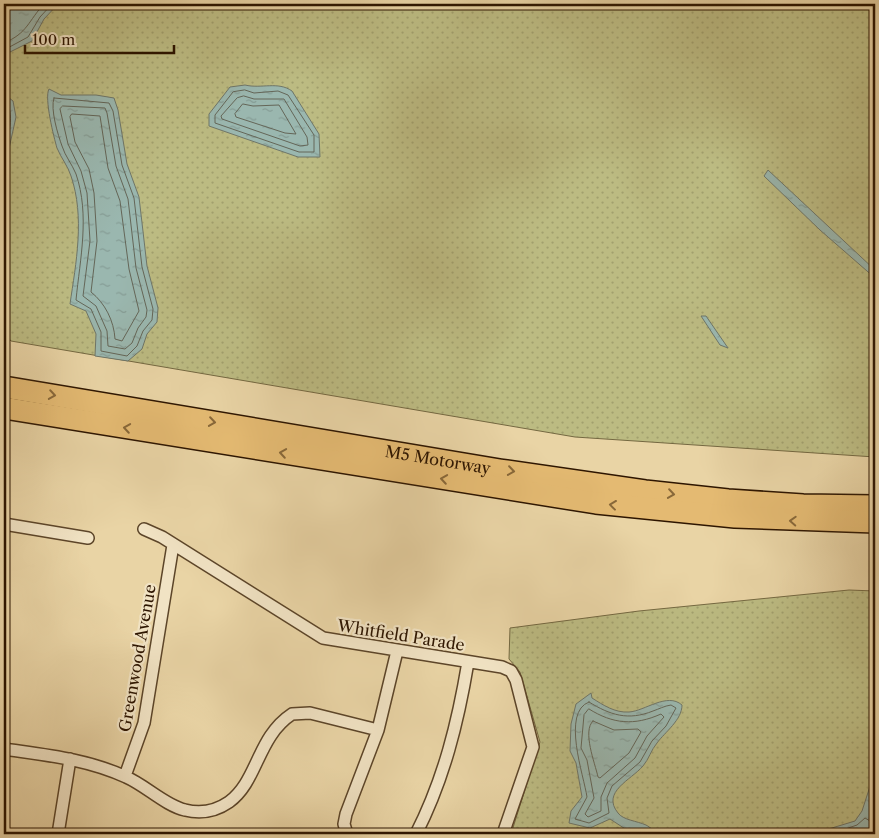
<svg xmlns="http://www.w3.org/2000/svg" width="879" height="838" font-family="'Libre Caslon Text',serif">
<defs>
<pattern id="green-dots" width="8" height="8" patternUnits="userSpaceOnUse" patternTransform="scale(1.25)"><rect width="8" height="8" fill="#bcbb82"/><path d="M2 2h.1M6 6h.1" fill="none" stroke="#a2a06e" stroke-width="1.8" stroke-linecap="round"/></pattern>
<pattern id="water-ripples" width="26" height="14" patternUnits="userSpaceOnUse" patternTransform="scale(1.25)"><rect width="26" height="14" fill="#9ab7af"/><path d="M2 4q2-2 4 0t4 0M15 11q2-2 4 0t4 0" fill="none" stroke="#859c95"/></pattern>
</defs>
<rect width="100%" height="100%" fill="#e9d4a5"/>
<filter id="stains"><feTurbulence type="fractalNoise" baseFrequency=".004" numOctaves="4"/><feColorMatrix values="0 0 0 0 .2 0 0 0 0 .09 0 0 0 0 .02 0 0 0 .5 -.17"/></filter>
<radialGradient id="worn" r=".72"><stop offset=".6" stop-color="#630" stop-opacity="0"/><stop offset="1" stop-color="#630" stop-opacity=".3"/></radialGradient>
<path fill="url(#green-dots)" stroke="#746841" d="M4,4H875V457L575,437L11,341L4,333Z
M849,590L875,591V834H511L540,742L520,672L509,659L510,628L639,611Z"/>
<path fill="url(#water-ripples)" stroke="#6e7669" d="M4,4H58L44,19L32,41L4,55Z
M245,85C261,89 278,81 292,91L319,134L320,157H298L209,126V114L230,87Z
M49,89L61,95H96L114,98L118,110L127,164L139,197L147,266L158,308L157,322L147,334L142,349L128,361L95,356L96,334L86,311L70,304C76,263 85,217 71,176C68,166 61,158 57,148C54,138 44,98 49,89Z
M4,94L13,101L16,117L4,171Z
M768,170L875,270V278L820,230L764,176Z
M701,316H706L728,348L720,345Z
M591,693L592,698C603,705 615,713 629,712C645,711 667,692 682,705C682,720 665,732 657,743C651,750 649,759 643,766C631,780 601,792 618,813C623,820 637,821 646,825C650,827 654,831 658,834H633L610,819L590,828L569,823L571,811L582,797L576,763L570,751L571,724L576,704Z
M874,774L875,793L871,816L875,822V834H812L855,821L862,811Z"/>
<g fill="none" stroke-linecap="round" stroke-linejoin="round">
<path stroke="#646658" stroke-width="1" d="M4,43C28,33 28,21 44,4
M4,50L28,37L40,17L52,4
M245,90L254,93L278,91L288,95L314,135V152H299L215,123V115L233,92Z
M244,96L254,99H284L307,137L308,145L300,146L222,119L221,116L237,98Z
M54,98L109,103L113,111L122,165L134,198L142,267L153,309L152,320L143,331L137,346L127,356L101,351V332L91,309L76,300C80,259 90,215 76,174C72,164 65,156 62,146C58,135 50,109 54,98Z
M4,100C17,111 7,141 4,155
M243,104L253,106L279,105L296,134L285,133L236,117L235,114Z
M63,106L105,108L107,113L116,166L128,199L136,268L147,310L146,317L138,328L132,343L125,349L108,346L107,331L96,306L83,296L90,241L87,193L81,171L68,144L60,109Z
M72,114L100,116L108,168L120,201L129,269L139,311L122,341L115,339C114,321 105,303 91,292L97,241L94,193L89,169L75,142L70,117Z
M589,702C610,715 628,721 653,711C659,709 664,706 671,705L676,708L666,726L652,741L640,762L612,786L607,798L609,813L589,823L575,819L587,797C584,776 561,712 589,702Z
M589,709C613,724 634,726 661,714L664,717L647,736L635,758L607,783L601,797V811L588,817L585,814L594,798L587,760L581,748L584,715Z
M593,721L614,730L638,729L641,732L629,753L600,778L598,777C595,763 582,731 593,721Z
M831,834L857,825L865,818L875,824"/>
<defs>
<path id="street" d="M4,524L88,538
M144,529L162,537L323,638L502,667L511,671L516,680L533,747L503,834
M4,749C45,755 87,759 126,777C145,785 166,806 185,810C201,814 216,811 229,802C258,781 257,737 292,714L310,713L378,730
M125,776L144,723L173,545
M58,834L70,759
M347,834L344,824L346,814L378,730L397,651
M416,834C444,779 458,722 468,662"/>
<g id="highway">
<path id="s1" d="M4,387L500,470L645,491L728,500L803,505L875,506"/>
<path d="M4,408L596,503L735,517L875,522"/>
</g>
</defs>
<use href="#street" stroke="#5c4529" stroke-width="14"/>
<use href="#highway" stroke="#2d1500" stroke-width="24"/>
<use href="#street" stroke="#f1e3c4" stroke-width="11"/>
<use href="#highway" stroke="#e4ba72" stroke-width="21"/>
</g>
<defs><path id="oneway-chevron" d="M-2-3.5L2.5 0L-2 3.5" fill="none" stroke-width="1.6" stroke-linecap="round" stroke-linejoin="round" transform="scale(1.25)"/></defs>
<g stroke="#886839">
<use href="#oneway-chevron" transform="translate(52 395) rotate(9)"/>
<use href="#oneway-chevron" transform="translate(212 422) rotate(8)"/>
<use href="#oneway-chevron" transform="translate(127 428) rotate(-171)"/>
<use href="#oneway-chevron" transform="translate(283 453) rotate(-171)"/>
<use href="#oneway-chevron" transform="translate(511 471) rotate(8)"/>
<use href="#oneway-chevron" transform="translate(444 479) rotate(-171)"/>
<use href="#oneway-chevron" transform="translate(671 494) rotate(8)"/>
<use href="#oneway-chevron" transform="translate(613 505) rotate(-173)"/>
<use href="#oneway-chevron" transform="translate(793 521) rotate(-177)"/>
</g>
<g text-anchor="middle" stroke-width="4.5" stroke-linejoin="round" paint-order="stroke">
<g font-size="16" fill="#2d1500" stroke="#f1e3c4">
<text dy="6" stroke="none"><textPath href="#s1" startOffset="440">M5 Motorway</textPath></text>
<text transform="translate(401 635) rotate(9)" y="6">Whitfield Parade</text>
<text transform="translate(137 658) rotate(-80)" y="6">Greenwood Avenue</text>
</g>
</g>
<rect width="879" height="838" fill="none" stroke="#e9d4a5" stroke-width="20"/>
<rect x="5" y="5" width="869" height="828" fill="none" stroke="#2d1500" stroke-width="2.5"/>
<rect x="10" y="10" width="859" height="818" fill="none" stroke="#2d1500"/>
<path d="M25 45v8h149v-8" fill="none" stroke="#2d1500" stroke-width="2.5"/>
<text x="32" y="45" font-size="15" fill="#2d1500" stroke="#f1e3c4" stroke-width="4" paint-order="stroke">100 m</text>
<rect width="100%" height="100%" filter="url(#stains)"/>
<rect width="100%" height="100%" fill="url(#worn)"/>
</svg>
